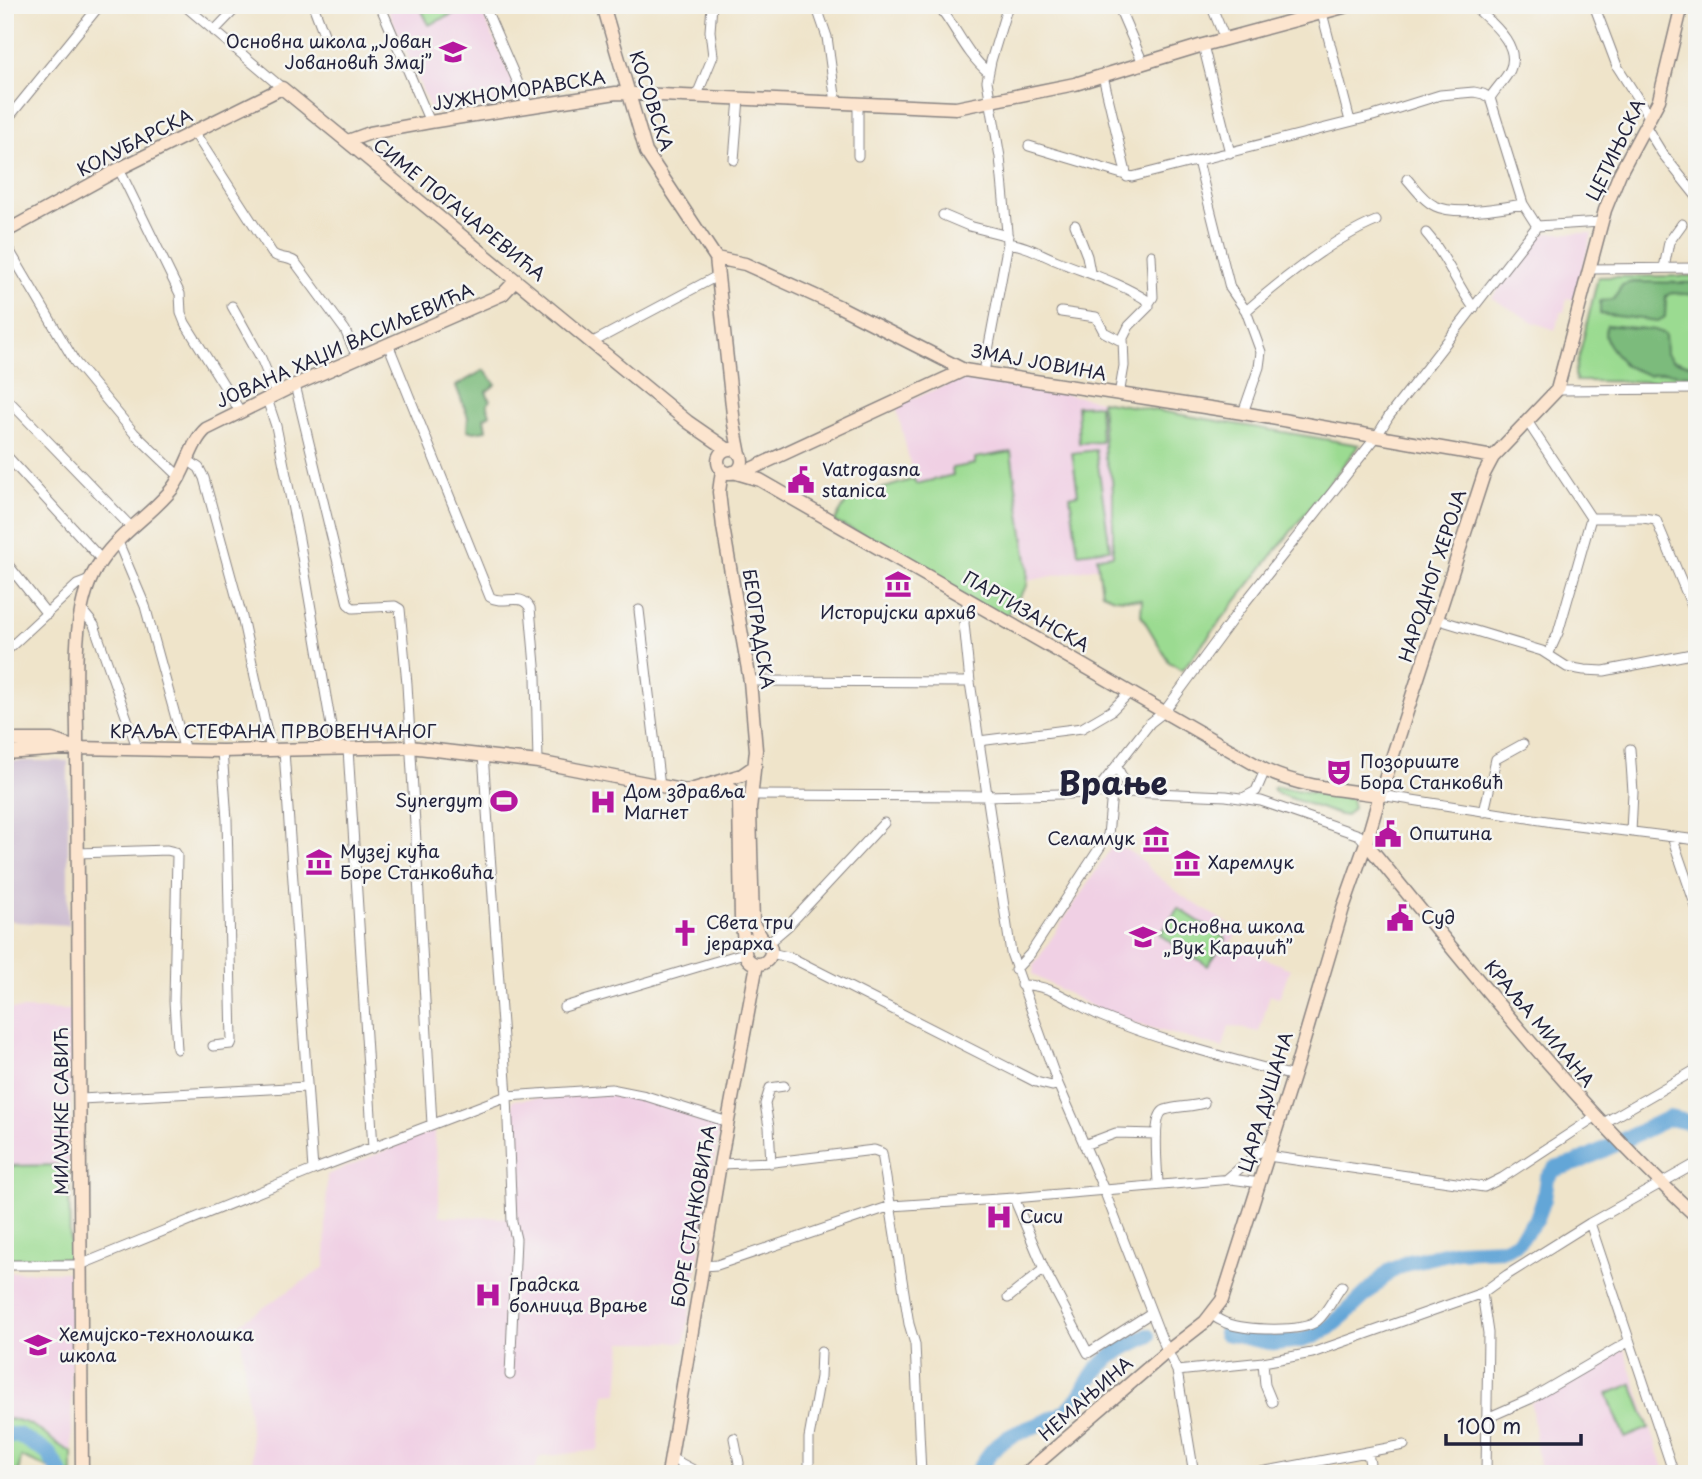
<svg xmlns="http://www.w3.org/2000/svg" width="1702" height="1479" font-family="'Playpen Sans',sans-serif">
<rect width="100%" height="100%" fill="#f6f6f2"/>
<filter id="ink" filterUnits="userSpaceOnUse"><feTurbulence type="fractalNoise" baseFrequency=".0143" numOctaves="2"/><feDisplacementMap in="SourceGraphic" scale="14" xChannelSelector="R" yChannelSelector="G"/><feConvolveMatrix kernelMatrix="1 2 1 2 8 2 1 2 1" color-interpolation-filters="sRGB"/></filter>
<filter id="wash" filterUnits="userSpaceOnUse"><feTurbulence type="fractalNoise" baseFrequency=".00686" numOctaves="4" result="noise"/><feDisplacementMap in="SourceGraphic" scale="28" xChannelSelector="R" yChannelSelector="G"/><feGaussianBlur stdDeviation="1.57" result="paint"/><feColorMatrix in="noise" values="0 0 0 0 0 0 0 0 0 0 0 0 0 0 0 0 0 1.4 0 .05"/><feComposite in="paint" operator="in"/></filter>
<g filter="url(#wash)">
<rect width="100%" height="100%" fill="#efe4ca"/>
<path fill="#f0d0e4" d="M386,5H479L521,100L432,113Z
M1546,233H1592L1575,300L1567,298L1564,312H1561L1555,330L1533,322L1492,298L1538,236Z
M981,377L1101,401L1105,458L1112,479L1113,493V555L1097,557L1098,567L1027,581L1028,568L1011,453L975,459L976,464L954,475L915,484L896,405L964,378Z
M1115,842L1142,860L1149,869L1184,897L1239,930L1231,944L1290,969L1279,998L1270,995L1259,1032L1229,1026L1223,1048L1112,1017L1033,975L1034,965Z
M5,1009L73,1010L69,1165L5,1166Z
M609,1093L664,1104L720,1126L685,1342H622L618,1393L605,1394L598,1450L539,1457L534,1474H376L353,1470L328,1474H254L240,1323L325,1267L327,1175L434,1130L439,1182V1216L516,1218L512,1100Z
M5,1272H70L72,1452L60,1447L45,1432L18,1419H5Z
M1624,1349L1666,1474H1540L1531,1403Z"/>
<path fill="#cebed1" d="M5,761H68V925L16,922L5,918Z"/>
<path fill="#9bdb91" stroke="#5e7e66" stroke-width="2" d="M419,5H472L429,25Z
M1697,276V382L1576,381L1575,373L1598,277Z
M1101,401L1359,445L1182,670L1169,662L1141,615L1142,600L1114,598L1102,593L1097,557L1113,555V493L1112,479L1105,458Z
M1099,405L1101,442L1079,443L1077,406Z
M1096,450L1110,549L1078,553L1070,496L1078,494L1072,453Z
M1011,452L1028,568L1027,586L1003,620L955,592L890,546L834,522L848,499L914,479L916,484L953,475L952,468L975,464V458Z
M1276,787L1347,798L1351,799L1353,808L1346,816L1340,815L1278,794L1273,789Z
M1178,908L1226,939L1208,966L1160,935Z
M69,1165L70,1258L5,1259V1166Z
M1632,1384L1649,1428L1625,1438L1607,1394Z
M5,1419C38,1419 47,1442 72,1452V1474H63L21,1457L18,1474H5Z"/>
<path fill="#7cbb7b" stroke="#4f6e5b" stroke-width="2" d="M1632,282L1697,283V295L1672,293L1666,296L1665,317L1658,321L1600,314V301L1614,299L1622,285Z
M1607,325L1655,330L1665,334L1666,354L1673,361L1697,366V376L1665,372L1648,375L1623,365C1617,351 1599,342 1607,325Z
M484,370L496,384L486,392L490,400L487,405L490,414L484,418L486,430L474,432L467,430L468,417L456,386Z"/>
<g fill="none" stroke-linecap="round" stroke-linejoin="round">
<path stroke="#63a6d7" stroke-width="16" d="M1225,1333L1274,1343L1302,1340L1314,1336L1327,1329L1345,1314L1389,1272L1409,1262L1457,1251L1504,1249L1517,1243L1537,1218L1544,1199L1547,1178L1555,1169L1576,1163L1669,1118L1697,1124
M5,1435H18L48,1453L61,1474
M976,1474C984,1462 991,1449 1003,1441C1022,1427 1047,1425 1066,1411C1078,1402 1084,1388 1092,1376C1106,1356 1126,1346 1148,1336"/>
</g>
</g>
<g filter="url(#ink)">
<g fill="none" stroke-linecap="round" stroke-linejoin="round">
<defs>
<path id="street" d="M184,5L282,88
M313,5L324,34
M380,5L430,122
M484,5L528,106
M816,5L827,37L836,103
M938,5C956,27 966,54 988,72
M1118,5L1143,63
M1211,5L1225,39
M1473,5C1489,21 1522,44 1510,70C1505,80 1496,88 1490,98
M1594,5L1617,66L1650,118
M1322,13L1350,121
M214,31L239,5
M1203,45L1230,153
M1103,76L1127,177
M697,95L713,56L710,31L712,5
M1490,98L1523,204L1537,226
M5,122L100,5
M1646,127L1662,153L1697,197
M194,132L272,253C279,260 287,256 295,262L345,330L357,357
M1029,146L1132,177L1373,116L1440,95L1474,92L1483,94L1490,98
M858,156V105
M734,160L739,98
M1198,161L1230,288L1246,311L1261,352L1259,367L1243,413
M119,169L180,294L181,313L185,323L240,411
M1407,179C1415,188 1424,201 1435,206C1455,216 1501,208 1523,204
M943,215L969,226L1008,236
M1075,225L1087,256L1090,272
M1426,233C1446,255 1456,284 1474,308
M5,243L75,362L134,433L181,478
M1008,243C1028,246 1038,253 1055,260C1086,273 1120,282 1148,301L1149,306L1129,326L1123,338L1124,366L1119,395
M1664,268L1669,242L1682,224
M1589,269L1697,268
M1149,303L1153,297L1151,255
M232,306L261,358L276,394
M1246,311C1280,281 1334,238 1376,221
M1061,312L1096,317L1104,332L1123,342
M593,342L719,275
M388,344L490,597C503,606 521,591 530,608L536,677L538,762
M984,372L1008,243L1000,157L987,81L991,61L1008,5
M295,385L348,604L353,608L395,606L400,609L407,684L432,1124
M1557,390L1697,389
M267,399L276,426L299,539L335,749
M5,400L12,404L132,528
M1527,421L1591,518L1558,633L1548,655
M5,454L101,559
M189,461L199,468L204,478L242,617L271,750
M1591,518H1643L1656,520L1697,618
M118,542L145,606L185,751
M5,561L47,614
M968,599L964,623L970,682L1011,953L1058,1084L1104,1190L1161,1337L1177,1371L1194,1474
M81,609L94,625L138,750
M639,610L660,787
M1436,619L1542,651L1567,667L1584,670L1604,671L1697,653
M5,652L77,585L90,580
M750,681L970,682
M979,741L1082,728L1111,711L1129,693
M348,749L373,1148
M1630,749L1633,792L1631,832
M284,751L313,1170
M483,754L507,1096L512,1222L516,1239L510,1375
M1117,767L1130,792
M1095,793L1150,723L1164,712L1243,605L1377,436L1389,416L1537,226L1601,222
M751,795L986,796L1130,792L1226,796L1261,801L1359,835L1366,843
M1380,795L1553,822L1697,840
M1243,798L1256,791L1265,770
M1484,812L1496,759L1523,744
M1672,837L1697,910
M78,853L167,850L175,852L177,855L174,1001L177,1049
M768,943L788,926L884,823
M771,953L792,958L1036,1082L1052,1086L1058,1084
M1015,970L1030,954L1108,835L1112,793
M1021,985C1051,983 1075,1005 1101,1016C1162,1042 1229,1058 1293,1076
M564,1007L744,953
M213,1046L231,1044L232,1041L227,820L222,751
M81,1099L306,1087
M1602,1124L1697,1069
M1084,1145L1116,1133L1156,1134
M1268,1156L1484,1187L1502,1178L1595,1117
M771,1163L769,1127L765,1104L770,1088L784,1086
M720,1164L774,1162L874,1150L882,1153L909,1324L915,1344L921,1474
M1227,1179L1271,1142
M1158,1185C1158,1171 1151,1114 1165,1110C1177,1106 1192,1107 1204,1103
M1014,1198L1044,1269L1088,1353L1151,1313
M1590,1223L1674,1474
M5,1265H80L313,1170L507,1096L611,1089L646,1096L728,1122
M703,1266L717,1265L891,1206L1014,1198L1231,1179L1260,1183
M1008,1298L1044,1269
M1212,1315C1216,1318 1221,1321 1226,1323C1245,1330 1302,1333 1317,1321C1328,1311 1333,1298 1342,1286
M1263,1362L1265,1385L1272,1402
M1177,1371L1263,1362L1312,1353L1482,1293
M1487,1418L1530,1399L1628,1342
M734,1438L739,1463L737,1474
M1368,1454L1372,1474
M671,1458L701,1474
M809,1474V1438L820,1377L821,1352
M1250,1474L1404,1445
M1486,1474L1488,1333L1482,1293L1507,1275L1590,1223L1697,1163"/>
<path id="secondary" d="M603,5L646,152L716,258L734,424L740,455
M348,141L370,133L430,122L616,93L956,108L1075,84L1203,45L1351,5
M5,232L119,169L282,88L688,422L727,449
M716,258L745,264L840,307L964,370L1243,413L1493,457
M718 461a12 12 0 1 1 24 0a12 12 0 1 1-24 0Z
M751,469L964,370
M722,470L719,492L723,527L750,681L756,750L750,810L753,924L762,938
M733,472L760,480L1265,770C1300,787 1342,790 1380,795
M5,740H52L70,746
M5,753L77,748L222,751L410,747L538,762L687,791L742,775L755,766
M716,783L733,790L739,801L741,920L745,947
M1366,843C1472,972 1574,1104 1697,1217
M745 951a13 13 0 1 1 26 0a13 13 0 1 1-26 0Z
M82,1474L77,748C78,692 67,607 101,561C120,533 151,515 172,489C186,471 191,442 206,429L295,385L503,294L516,280
M668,1474L720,1164L757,964
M1025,1474L1169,1350L1205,1322L1222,1300L1297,1064L1343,908L1366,843L1380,795L1484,474L1493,457L1557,390L1605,210L1620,173L1659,100L1682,5"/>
</defs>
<use href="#street" stroke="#888382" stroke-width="11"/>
<use href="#secondary" stroke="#888382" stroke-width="15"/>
<use href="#street" stroke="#fff" stroke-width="9"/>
<use href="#secondary" stroke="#fce5cf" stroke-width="12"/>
</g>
</g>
<defs>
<symbol id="school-bare" viewBox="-9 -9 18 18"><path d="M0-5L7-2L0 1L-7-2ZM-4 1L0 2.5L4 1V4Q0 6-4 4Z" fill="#b5179e" stroke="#f6f6f2" stroke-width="2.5" paint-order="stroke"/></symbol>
<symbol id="civic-bare" viewBox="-9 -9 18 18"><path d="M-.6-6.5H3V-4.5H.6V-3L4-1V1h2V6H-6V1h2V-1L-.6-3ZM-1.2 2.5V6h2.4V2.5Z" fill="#b5179e" stroke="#f6f6f2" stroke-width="2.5" paint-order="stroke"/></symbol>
<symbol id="museum-bare" viewBox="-9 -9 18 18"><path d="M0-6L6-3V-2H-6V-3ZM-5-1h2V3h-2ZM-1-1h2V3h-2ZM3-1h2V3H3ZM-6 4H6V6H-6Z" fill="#b5179e" stroke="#f6f6f2" stroke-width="2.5" paint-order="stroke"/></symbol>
<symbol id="theatre-bare" viewBox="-9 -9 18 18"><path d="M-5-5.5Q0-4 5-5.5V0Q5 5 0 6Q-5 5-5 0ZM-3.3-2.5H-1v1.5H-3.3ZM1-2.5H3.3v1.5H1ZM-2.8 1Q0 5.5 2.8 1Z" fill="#b5179e" stroke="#f6f6f2" stroke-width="2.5" paint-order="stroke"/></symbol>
<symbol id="stadium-bare" viewBox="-9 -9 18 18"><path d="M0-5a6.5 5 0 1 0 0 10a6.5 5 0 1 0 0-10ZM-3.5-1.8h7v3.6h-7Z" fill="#b5179e" stroke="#f6f6f2" stroke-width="2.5" paint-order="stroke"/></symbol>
<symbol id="hospital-bare" viewBox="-9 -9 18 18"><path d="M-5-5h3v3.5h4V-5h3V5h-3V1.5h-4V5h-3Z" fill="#b5179e" stroke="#f6f6f2" stroke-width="2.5" paint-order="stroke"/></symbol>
<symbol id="church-bare" viewBox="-9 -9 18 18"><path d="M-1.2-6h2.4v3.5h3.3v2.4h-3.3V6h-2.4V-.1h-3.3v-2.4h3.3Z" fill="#b5179e" stroke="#f6f6f2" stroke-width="2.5" paint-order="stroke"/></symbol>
</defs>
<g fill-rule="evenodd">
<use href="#school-bare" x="434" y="33" width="38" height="38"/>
<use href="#civic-bare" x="782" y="461" width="38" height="38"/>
<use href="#museum-bare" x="879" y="565" width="38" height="38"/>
<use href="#theatre-bare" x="1320" y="753" width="38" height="38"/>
<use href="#stadium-bare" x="485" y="782" width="38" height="38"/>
<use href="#hospital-bare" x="584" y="783" width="38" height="38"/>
<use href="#civic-bare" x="1369" y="815" width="38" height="38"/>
<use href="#museum-bare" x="1137" y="820" width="38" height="38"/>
<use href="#museum-bare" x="300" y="843" width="38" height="38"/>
<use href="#museum-bare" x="1168" y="844" width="38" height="38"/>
<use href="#civic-bare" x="1381" y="899" width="38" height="38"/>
<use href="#church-bare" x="666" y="914" width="38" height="38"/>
<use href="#school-bare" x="1124" y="918" width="38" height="38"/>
<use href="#hospital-bare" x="980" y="1198" width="38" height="38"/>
<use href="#hospital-bare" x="469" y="1276" width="38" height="38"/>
<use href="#school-bare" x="19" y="1326" width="38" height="38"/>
</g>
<g text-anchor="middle" stroke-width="5" stroke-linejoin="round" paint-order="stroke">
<g font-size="18" fill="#22223b" stroke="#f6f6f2" text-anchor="start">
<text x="432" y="48" text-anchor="end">Основна школа „Јован<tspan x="432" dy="21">Јовановић Змај”</tspan></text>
<text x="822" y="476">Vatrogasna<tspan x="822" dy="21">stanica</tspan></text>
<text x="898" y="619" text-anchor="middle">Историјски архив</text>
<text x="1360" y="768">Позориште<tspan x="1360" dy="21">Бора Станковић</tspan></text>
<text x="624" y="798">Дом здравља<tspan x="624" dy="21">Магнет</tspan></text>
<text x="483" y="807" text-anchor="end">Synergym</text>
<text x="1409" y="840">Општина</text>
<text x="1135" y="845" text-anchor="end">Селамлук</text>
<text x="340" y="858">Музеј кућа<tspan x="340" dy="21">Боре Станковића</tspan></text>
<text x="1208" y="869">Харемлук</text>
<text x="1421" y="924">Суд</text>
<text x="706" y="929">Света три<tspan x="706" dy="21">јерарха</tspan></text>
<text x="1164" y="933">Основна школа<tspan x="1164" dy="21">„Вук Караџић”</tspan></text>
<text x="1020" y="1223">Сиси</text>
<text x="509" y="1291">Градска<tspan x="509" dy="21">болница Врање</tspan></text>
<text x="59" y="1341">Хемијско-технолошка<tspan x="59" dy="21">школа</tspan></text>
</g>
<g font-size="18" fill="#22223b" stroke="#f6f6f2">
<text transform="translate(519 91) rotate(-9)" y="6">ЈУЖНОМОРАВСКА</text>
<text transform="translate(651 101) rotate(72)" y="6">КОСОВСКА</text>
<text transform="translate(135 143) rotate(-27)" y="6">КОЛУБАРСКА</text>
<text transform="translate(1616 150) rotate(-64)" y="6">ЦЕТИЊСКА</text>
<text transform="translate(459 210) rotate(39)" y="6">СИМЕ ПОГАЧАРЕВИЋА</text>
<text transform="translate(345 346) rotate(-24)" y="6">ЈОВАНА ХАЏИ ВАСИЉЕВИЋА</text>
<text transform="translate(1039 363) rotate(10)" y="6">ЗМАЈ ЈОВИНА</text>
<text transform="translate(1433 576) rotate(-72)" y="6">НАРОДНОГ ХЕРОЈА</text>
<text transform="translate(1026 612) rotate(30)" y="6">ПАРТИЗАНСКА</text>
<text transform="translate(758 629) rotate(81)" y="6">БЕОГРАДСКА</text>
<text x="273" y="738">КРАЉА СТЕФАНА ПРВОВЕНЧАНОГ</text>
<text transform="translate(1539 1024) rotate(50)" y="6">КРАЉА МИЛАНА</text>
<text transform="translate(1266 1102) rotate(-73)" y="6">ЦАРА ДУШАНА</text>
<text transform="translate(62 1111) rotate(-90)" y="6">МИЛУНКЕ САВИЋ</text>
<text transform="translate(694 1216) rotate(-80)" y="6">БОРЕ СТАНКОВИЋА</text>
<text transform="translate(1086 1399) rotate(-41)" y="6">НЕМАЊИНА</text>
</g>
<g font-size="32" font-weight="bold" fill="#22223b" stroke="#f6f6f2">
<text x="1113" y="795">Врање</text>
</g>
</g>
<rect width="1702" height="1479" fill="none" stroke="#f6f6f2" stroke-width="28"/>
<path d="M1446 1434v10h135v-10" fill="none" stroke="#22223b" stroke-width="3.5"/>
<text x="1457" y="1434" font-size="21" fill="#22223b" stroke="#f6f6f2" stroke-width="5" paint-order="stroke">100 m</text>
</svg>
